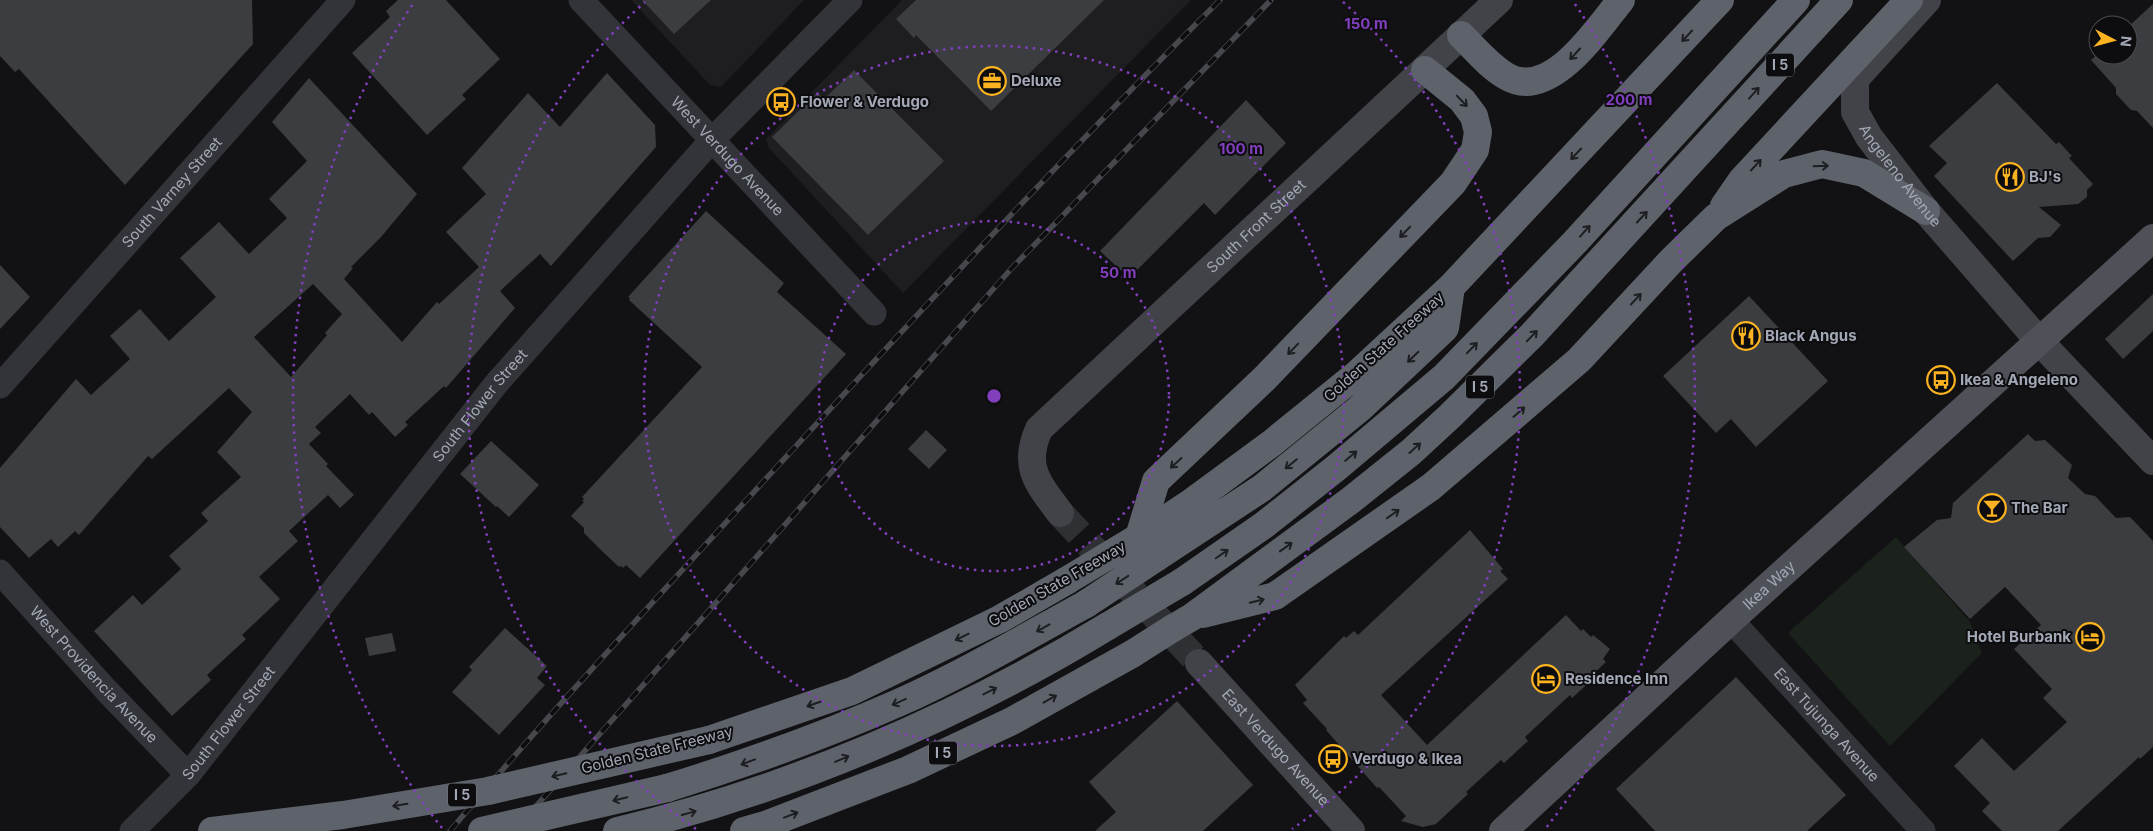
<svg xmlns="http://www.w3.org/2000/svg" width="2153" height="831" font-family="Inter,sans-serif">
<rect width="100%" height="100%" fill="#121214"/>
<path fill="#1e1e21" d="M631,0H804L721,87L710,85Z
M902,0H1191L903,293L769,148L766,139Z"/>
<path fill="#1a221b" d="M1896,537L1970,622L1982,653L1890,746L1788,633Z"/>
<path fill="#3c3d41" fill-rule="evenodd" d="M0,0H252L253,44L125,185L19,69L15,72L0,56Z
M398,0H446L500,59L462,95L466,99L427,135L352,53L390,17L386,11Z
M642,0H711L674,34Z
M916,0H1104L991,111L916,35L914,38L896,19Z
M2153,4V128L2137,111L2131,110L2116,94V88L2091,60L2098,54L2128,55V27Z
M854,70L944,161L868,235L772,137L817,93L824,99Z
M607,73L655,125L656,147L551,266L540,254L500,291L515,308L446,388L444,386L405,422L408,425L395,437L372,412L369,415L350,394L315,427L321,433L309,444L328,464L326,466L354,495L340,508L328,495L289,531L298,541L259,577L280,599L242,635L246,639L207,675L211,680L172,716L94,631L133,595L142,605L181,569L169,556L208,521L201,513L241,477L217,452L252,412L229,388L152,459L148,456L79,535L75,531L58,547L51,539L29,558L0,527V468L76,379L91,395L130,359L110,336L140,309L169,341L216,297L180,258L219,222L249,254L287,218L269,199L307,161L272,122L309,78L417,194L381,237L351,267L353,268L344,279L402,342L437,302L439,304L479,267L446,232L486,194L462,168L528,93L560,127ZM313,284L342,314L325,333L327,335L291,377L254,337Z
M1997,83L2056,144L2059,142L2072,156L2069,158L2093,184L2087,190V197L2078,204L2039,207L2061,225L2050,237L2038,238L2013,261L1934,176L1947,163L1929,146Z
M1246,100L1286,143L1215,215L1204,203L1129,278L1100,251Z
M706,211L784,283L777,292L846,354L640,578L626,565L623,568L621,566L619,567L603,552L584,533V528L571,516L584,502L582,501L584,499L582,497L702,367L629,300L630,298L628,297Z
M0,265L30,297L0,329Z
M2153,294V331L2123,359L2105,339Z
M1749,296L1828,381L1756,447L1731,419L1716,433L1663,376Z
M926,430L947,450L929,469L908,449Z
M2028,434L2035,441L2045,440L2072,465L2068,478L2085,494L2095,496L2116,518L2130,517L2153,541V747L2140,759L2139,757L2058,831H2002L1982,811L1990,803L1954,766L1982,738L2014,771L2067,722L2043,698L2052,689L2014,649L2041,625L2005,587L1970,619L1904,547L1937,520L1951,518L1953,503Z
M491,441L539,485L509,517L497,506L496,507L460,474Z
M1470,530L1503,569L1500,571L1508,579L1381,695L1427,745L1566,615L1581,631L1583,629L1591,637L1593,635L1610,649L1603,659L1606,662L1589,678L1592,680L1572,698L1570,695L1525,737L1528,741L1504,763L1501,760L1466,792L1468,794L1436,824L1423,827L1401,821L1406,816L1379,787L1377,788L1326,730L1327,729L1303,703L1307,700L1295,685L1344,636L1346,638L1354,631L1358,635Z
M505,628L547,666L537,678L545,685L499,735L452,692L472,670L469,667Z
M392,633L396,651L369,656L365,638Z
M1736,677L1846,795L1807,831H1655L1616,789Z
M1177,701L1253,785L1203,831H1095L1116,812L1089,782Z"/>
<g fill="none" stroke-linecap="round" stroke-linejoin="round">
<path stroke="#2f3034" stroke-width="28" stroke-dasharray="28 14" stroke-linecap="butt" d="M1060,513L1199,663"/>
<g stroke="#333439" stroke-width="25">
<path id="s1" d="M581,0L874,313"/>
<path id="s2" d="M0,386L343,0"/>
<path id="s3" d="M0,572L107,691L188,775"/>
<path id="s4" d="M1731,620L1923,831"/>
<path id="s5" d="M132,831L188,775L496,384L711,141L850,0"/>
</g>
<g stroke="#414349" stroke-width="28">
<path id="s6" d="M1927,0L1855,79V112L1869,137L1926,211L2040,342L2153,461"/>
<path id="s7" d="M1060,513C1038,483 1022,467 1039,429L1499,0"/>
<path id="s8" d="M1199,663L1351,831"/>
</g>
<path stroke="#4f5158" stroke-width="28" id="s9" d="M1503,831L1731,620L2153,238"/>
<path stroke="#5e626a" stroke-width="28" d="M1461,35C1475,49 1489,66 1506,76C1550,103 1598,28 1621,0
M1724,206L1742,180L1909,0
M1139,537L1189,504L1272,443L1357,374L1451,287L1720,0
M1139,537L1156,481L1264,379L1371,268L1453,183L1475,150L1478,132L1474,116L1462,100L1425,70
M1157,557L1262,488L1359,409L1445,328L1451,287
M1182,582L1264,525L1336,468L1444,377L1575,242L1796,0
M1203,614L1275,596L1431,487L1579,360L1672,260L1716,217L1784,174L1822,164L1864,173L1926,211
M1173,628L1192,617L1351,500L1411,452L1450,416L1532,335L1839,0
M709,740L852,691L1000,619L1066,581
M667,788C745,764 823,736 898,703C963,674 1024,638 1086,604
M617,831C789,790 957,718 1108,626
M744,831L765,825L908,770L1012,721L1132,654"/>
<defs>
<path id="rail" d="M450,831C550,712 657,598 762,483C912,320 1063,156 1220,0
M514,831L1011,269L1271,0"/>
</defs>
<use href="#rail" stroke="#46484e" stroke-width="5.5"/>
<use href="#rail" stroke="#0d0d0f" stroke-width="4" stroke-dasharray="11" stroke-linecap="butt"/>
<path stroke="#5e626a" stroke-width="28" d="M1066,581L1139,537
M1086,604L1157,557
M1108,626L1182,582
M1132,654L1173,628
M212,831L343,815L488,791L709,740
M482,831L667,788"/>
</g>
<defs><path id="oneway-shaft" d="M-6 0H5M1.5-3L5.5 0L1.5 3" fill="none" stroke-width="1.6" stroke-linecap="round" stroke-linejoin="round" transform="scale(1.25)"/></defs>
<g stroke="#1d1e21">
<use href="#oneway-shaft" transform="translate(1687 36) rotate(133)"/>
<use href="#oneway-shaft" transform="translate(1575 54) rotate(133)"/>
<use href="#oneway-shaft" transform="translate(1754 93) rotate(-48)"/>
<use href="#oneway-shaft" transform="translate(1462 101) rotate(46)"/>
<use href="#oneway-shaft" transform="translate(1576 154) rotate(133)"/>
<use href="#oneway-shaft" transform="translate(1756 165) rotate(-47)"/>
<use href="#oneway-shaft" transform="translate(1821 166) rotate(-2)"/>
<use href="#oneway-shaft" transform="translate(1642 217) rotate(-47)"/>
<use href="#oneway-shaft" transform="translate(1585 231) rotate(-48)"/>
<use href="#oneway-shaft" transform="translate(1405 232) rotate(134)"/>
<use href="#oneway-shaft" transform="translate(1636 299) rotate(-47)"/>
<use href="#oneway-shaft" transform="translate(1532 336) rotate(-46)"/>
<use href="#oneway-shaft" transform="translate(1472 348) rotate(-46)"/>
<use href="#oneway-shaft" transform="translate(1293 349) rotate(134)"/>
<use href="#oneway-shaft" transform="translate(1413 357) rotate(136)"/>
<use href="#oneway-shaft" transform="translate(1519 412) rotate(-41)"/>
<use href="#oneway-shaft" transform="translate(1415 448) rotate(-42)"/>
<use href="#oneway-shaft" transform="translate(1351 456) rotate(-40)"/>
<use href="#oneway-shaft" transform="translate(1176 463) rotate(138)"/>
<use href="#oneway-shaft" transform="translate(1291 464) rotate(141)"/>
<use href="#oneway-shaft" transform="translate(1393 514) rotate(-35)"/>
<use href="#oneway-shaft" transform="translate(1286 547) rotate(-36)"/>
<use href="#oneway-shaft" transform="translate(1222 554) rotate(-35)"/>
<use href="#oneway-shaft" transform="translate(1122 580) rotate(147)"/>
<use href="#oneway-shaft" transform="translate(1257 601) rotate(-14)"/>
<use href="#oneway-shaft" transform="translate(1043 628) rotate(151)"/>
<use href="#oneway-shaft" transform="translate(962 637) rotate(154)"/>
<use href="#oneway-shaft" transform="translate(990 691) rotate(-27)"/>
<use href="#oneway-shaft" transform="translate(1050 699) rotate(-29)"/>
<use href="#oneway-shaft" transform="translate(899 702) rotate(156)"/>
<use href="#oneway-shaft" transform="translate(814 704) rotate(161)"/>
<use href="#oneway-shaft" transform="translate(842 759) rotate(-23)"/>
<use href="#oneway-shaft" transform="translate(748 762) rotate(159)"/>
<use href="#oneway-shaft" transform="translate(559 775) rotate(167)"/>
<use href="#oneway-shaft" transform="translate(620 799) rotate(167)"/>
<use href="#oneway-shaft" transform="translate(400 805) rotate(171)"/>
<use href="#oneway-shaft" transform="translate(689 813) rotate(-15)"/>
<use href="#oneway-shaft" transform="translate(791 815) rotate(-21)"/>
</g>
<g fill="none" stroke="#813fbe" stroke-width="2.5" stroke-dasharray="2.5 5">
<circle cx="994" cy="396" r="175"/>
<circle cx="994" cy="396" r="350"/>
<path d="M696 829A526 526 0 0 1 645 2M1343 2A526 526 0 0 1 1292 829"/>
<path d="M442 828A701 701 0 0 1 413 4M1575 4A701 701 0 0 1 1546 828"/>
</g>
<defs>
<symbol id="office-ring" viewBox="-11 -11 22 22"><circle r="9.5" fill="#0d0d0f" stroke="#fcb321" stroke-width="1.5"/><path d="M-6-3h4V-5.5h4V-3h4V5H-6ZM-1-4.5V-3h2v-1.5ZM-6 0V1H6V0Z" fill="#fcb321"/></symbol>
<symbol id="bus-ring" viewBox="-11 -11 22 22"><circle r="9.5" fill="#0d0d0f" stroke="#fcb321" stroke-width="1.5"/><path d="M-5-6H5V4H4V6H2V4H-2V6H-4V4H-5ZM-3.5-4V0h7V-4ZM-3.5 1.2v1.5H-2V1.2ZM2 1.2v1.5H3.5V1.2Z" fill="#fcb321"/></symbol>
<symbol id="restaurant-ring" viewBox="-11 -11 22 22"><circle r="9.5" fill="#0d0d0f" stroke="#fcb321" stroke-width="1.5"/><path d="M-5-6h1v4h1v-4h1v4h1v-4h1v5L-1.5 .5V6h-2V.5L-5-1ZM5-6V6H3V1.5H1.5Q1.5-4 5-6Z" fill="#fcb321"/></symbol>
<symbol id="bar-ring" viewBox="-11 -11 22 22"><circle r="9.5" fill="#0d0d0f" stroke="#fcb321" stroke-width="1.5"/><path d="M-6-5H6L.8 .8V4.5H3.5V6h-7V4.5H-.8V.8Z" fill="#fcb321"/></symbol>
<symbol id="hotel-ring" viewBox="-11 -11 22 22"><circle r="9.5" fill="#0d0d0f" stroke="#fcb321" stroke-width="1.5"/><path d="M-6-4.5h1.5V1H6V5H4.5V3h-9V5H-6ZM-4 0a1.8 1.8 0 1 1 3.6 0ZM.5 0V-2.5h3Q6-2.5 6 0Z" fill="#fcb321"/></symbol>
</defs>
<g fill-rule="evenodd">
<use href="#office-ring" x="976" y="65" width="32" height="32"/>
<use href="#bus-ring" x="765" y="86" width="32" height="32"/>
<use href="#restaurant-ring" x="1994" y="161" width="32" height="32"/>
<use href="#restaurant-ring" x="1730" y="320" width="32" height="32"/>
<use href="#bus-ring" x="1925" y="364" width="32" height="32"/>
<use href="#bar-ring" x="1976" y="492" width="32" height="32"/>
<use href="#hotel-ring" x="2074" y="621" width="32" height="32"/>
<use href="#hotel-ring" x="1530" y="663" width="32" height="32"/>
<use href="#bus-ring" x="1317" y="743" width="32" height="32"/>
</g>
<g text-anchor="middle" stroke-width="4" stroke-linejoin="round" paint-order="stroke">
<g fill="#0d0d0f" stroke="#757a83" stroke-width="1">
<rect x="1766" y="53.5" width="28" height="23" rx="4"/>
<rect x="1466" y="375.5" width="28" height="23" rx="4"/>
<rect x="929" y="741.5" width="28" height="23" rx="4"/>
<rect x="448" y="783.5" width="28" height="23" rx="4"/>
</g>
<g font-size="14" font-weight="bold" fill="#a2a8b5">
<text x="1780" y="70">I 5</text>
<text x="1480" y="392">I 5</text>
<text x="943" y="758">I 5</text>
<text x="462" y="800">I 5</text>
</g>
<g font-size="15" font-weight="bold" fill="#a2a8b5" stroke="#0d0d0f" text-anchor="start">
<text x="1011" y="86">Deluxe</text>
<text x="800" y="107">Flower &amp; Verdugo</text>
<text x="2029" y="182">BJ's</text>
<text x="1765" y="341">Black Angus</text>
<text x="1960" y="385">Ikea &amp; Angeleno</text>
<text x="2011" y="513">The Bar</text>
<text x="2071" y="642" text-anchor="end">Hotel Burbank</text>
<text x="1565" y="684">Residence Inn</text>
<text x="1352" y="764">Verdugo &amp; Ikea</text>
</g>
<g font-size="15" fill="#a2a8b5" stroke="#0d0d0f">
<text dy="5" stroke="none"><textPath href="#s1" startOffset="214">West Verdugo Avenue</textPath></text>
<text dy="5" stroke="none"><textPath href="#s6" startOffset="218">Angeleno Avenue</textPath></text>
<text dy="5" stroke="none"><textPath href="#s2" startOffset="259">South Varney Street</textPath></text>
<text dy="5" stroke="none"><textPath href="#s7" startOffset="390">South Front Street</textPath></text>
<text transform="translate(1384 347) rotate(-42)" y="5">Golden State Freeway</text>
<text dy="5" stroke="none"><textPath href="#s5" startOffset="550">South Flower Street</textPath></text>
<text transform="translate(1057 584) rotate(-30)" y="5">Golden State Freeway</text>
<text dy="5" stroke="none"><textPath href="#s9" startOffset="362">Ikea Way</textPath></text>
<text dy="5" stroke="none"><textPath href="#s3" startOffset="139">West Providencia Avenue</textPath></text>
<text dy="5" stroke="none"><textPath href="#s5" startOffset="145">South Flower Street</textPath></text>
<text dy="5" stroke="none"><textPath href="#s4" startOffset="142">East Tujunga Avenue</textPath></text>
<text dy="5" stroke="none"><textPath href="#s8" startOffset="114">East Verdugo Avenue</textPath></text>
<text transform="translate(657 750) rotate(-14)" y="5">Golden State Freeway</text>
</g>
</g>
<circle cx="994" cy="396" r="8" fill="#813fbe" stroke="#0d0d0f" stroke-width="2.5"/>
<g font-size="15" text-anchor="middle" font-weight="bold" fill="#813fbe" stroke="#0d0d0f" stroke-width="4" stroke-linejoin="round" paint-order="stroke">
<text x="1366" y="29">150 m</text>
<text x="1629" y="105">200 m</text>
<text x="1241" y="154">100 m</text>
<text x="1118" y="278">50 m</text>
</g>
<g transform="translate(2113 40) rotate(96)"><circle r="24" fill="#0d0d0f" stroke="#494b51"/>
<path d="M0-4L9 19L0 12L-9 19Z" fill="#fcb321"/>
<text y="-8" font-size="14" font-weight="bold" text-anchor="middle" fill="#a2a8b5">N</text>
</g>
</svg>
